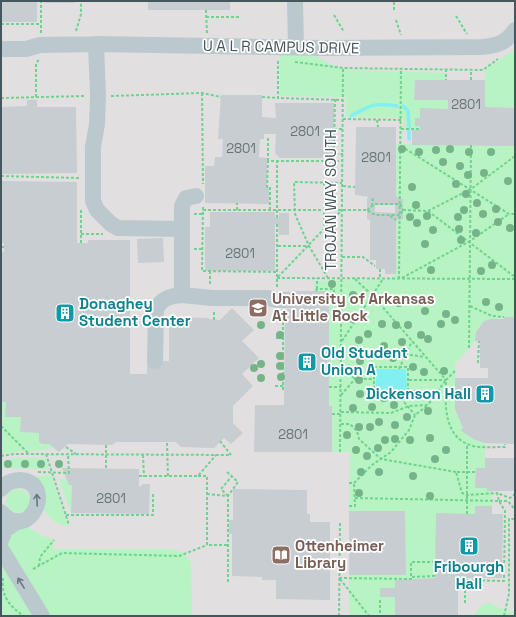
<svg xmlns="http://www.w3.org/2000/svg" width="516" height="617" font-family="'Space Grotesk',sans-serif">
<rect width="100%" height="100%" fill="#f1eeee"/>
<path fill="#e2dfe1" d="M1,1H515V616H1Z"/>
<path fill="#b8f3c4" d="M515,49V108L485,107V70Z
M280,55H313L340,69L346,70L445,73V80H415L414,100H448V109H420V118H415V126H420V130H403V118L346,117V97L280,96Z
M396,144L515,146V317L491,319L482,323L476,332L475,341L455,364V410L463,428L461,430L473,439L485,443V468H476L475,488H487V491H492V506H476L475,514H436L435,578L395,580V588H380V597H395V616H349V575H405V511H349L350,452H332V406H329V292L314,291L315,281L387,280L396,274V220L403,219V199L396,197Z
M1,402H6V417H21L20,432L39,433V442L42,444H49L53,447C47,452 13,451 1,454Z
M17,458H46L48,469L1,468V461Z
M29,476H51L68,526C45,526 37,493 29,476Z
M59,479H66L69,485H72L71,513Z
M6 501a12 12 0 1 1 24 0a12 12 0 1 1-24 0Z
M25,525L42,536L53,539V549H173L182,552L191,562L192,616H1V549L4,538Z
M489,603L507,611L515,612V616H473L482,605Z"/>
<path fill="#82f0f3" d="M376,369H406L407,390H376Z"/>
<g fill="none" stroke-linecap="round" stroke-linejoin="round">
<path stroke="#82f0f3" stroke-width="3.5" d="M403,106L408,111L409,127
M351,116C370,105 376,102 397,106
M409,131V139"/>
</g>
<path fill="#c7cdd1" fill-rule="evenodd" d="M1,1H37V22H1Z
M45,1H75V3H45Z
M148,1H230V10H148Z
M415,80H485V107L515,108V146L412,145V130H420V126H415V118H420V108L448,109V100H414Z
M221,95H262V117L276,118L275,103H334V153L329,158H280L275,153L276,134H264V139H260L259,157L267,158V188H269V204L205,203V166H214L215,157H222L223,139H218Z
M27,100H37V107H76L77,173L1,174V107L27,106Z
M356,127H396V197L403,199V219L396,220V274H385V269H376V260H370V220L367,219V198L369,197L355,195ZM375,205H395V213L375,212Z
M1,181L77,182V243H88V240H130V374H147V361H169V317L209,318V319L220,320L232,308L254,330L242,341L259,358L242,374L253,386L233,406V423L243,433L231,444L224,438L214,448L181,447L176,442H116L112,445L68,444L59,452L49,444H42L39,442V433L20,432L21,417H5L6,402H1V252H4V243H1Z
M210,212H275V218H279V213H289V235H279L278,224H275V271H205V227H210Z
M163,238L164,262L138,263L137,239Z
M291,291H329V406H332V452H254L255,405H284L285,309H291Z
M504,317H515V444L485,443L473,439L460,430L463,428L455,409V378H488V368H480V341H475L476,332L484,321L491,319H504Z
M485,458H515V491H487V488H475L476,468H485Z
M62,468L139,469V487L143,484H150L149,514L71,513L72,485H69Z
M233,489L307,490V514H310V522H330V600L276,599V580H262V577L232,576V534H229V520H233Z
M475,506H492V514H503L502,578H458V616H395V597H380V588H395V580L435,578L436,513L475,514Z
M349,511H405L406,575H349Z"/>
<g fill="none" stroke-linecap="round" stroke-linejoin="round">
<path stroke="#6ed38f" stroke-width="2" stroke-dasharray="3 2" stroke-linecap="butt" d="M206,10L207,34
M394,10V2
M334,15L344,32
M456,16L467,34
M206,17H240
M396,20L401,35
M1,24H41
M76,31L81,14V1
M41,33V1
M278,61V98L343,100
M295,62L343,68L483,70L498,59
M446,69V80
M471,80V70
M202,93L203,184
M111,96L202,93L221,97
M36,97V64L39,59
M262,97L278,98
M1,98L85,96
M335,99L334,152L337,154H343
M343,119L401,120
M377,120L378,127
M334,129H343
M401,129H420
M401,146L509,214H515
M268,161V136
M1,176L80,178
M343,186L355,187
M372,206L373,197
M203,207L202,271L278,272
M203,210H367L375,215H400L403,210
M237,210V203
M270,210V187H267L268,161H342
M367,210L375,204H400L403,210
M403,210L428,211L471,189L515,156
M428,211L515,277
M194,214H203
M390,216L396,220
M277,218V161
M277,224V287
M324,229L341,211
M81,234H103
M81,243V209
M278,246H309
M1,247H4
M194,249H203
M342,257H363L375,266
M380,269V279
M278,277L324,229V183
M277,278L515,279
M328,278L309,246L295,214L294,182L342,183
M402,278L470,241L509,214
M355,279L373,296L446,380
M399,279L401,69
M210,284V272
M317,289V278
M316,291L317,289H334V302H341
M470,306L492,316L504,317
M214,320V311
M276,338H283
M342,341L383,279
M469,348L471,145
M405,354L424,357
M478,363L479,341
M341,366L355,379
M374,367H408V391L374,392Z
M399,369L412,341
M455,371L446,380C445,404 443,438 473,446C483,448 495,447 505,447V444
M409,380H446
M275,386H284
M329,387H341
M399,389V396L415,415
M283,390V313
M341,395L355,379H374
M341,412L391,413L409,406L428,405L445,381
M332,414H341
M341,424H350L357,431L359,439L381,459L456,472
M1,426L28,453
M220,441L231,455
M167,443L168,477
M66,447L76,454
M340,452L343,68
M46,454L69,525
M143,455L144,477
M1,456L14,454L231,455
M38,472L69,473L68,454
M227,472L238,482
M475,472H456L462,493L467,495L497,493
M139,476H198L216,455
M198,476H207V545H228
M349,483H354L372,465L391,452L409,430L415,415L427,406
M207,494L227,496
M228,496L221,489L232,476
M355,498L499,501L497,493L510,498L515,494
M499,501H508L515,510
M349,506H355L354,483
M467,514V444
M66,515H153V493
M39,566L40,557L54,540
M33,569L62,553L179,556L207,545
M3,578C1,596 9,606 24,616
M339,578L411,579V577L434,576V562H411V577
M340,579L369,616
M228,582V496L238,482
M380,600V616
M465,603V580L504,581L505,511L499,501
M339,616L340,522
M504,616L509,594V519H515"/>
<path stroke="#bbc9cf" stroke-width="16" d="M295,1L296,47
M96,44L98,96L97,124L93,147V201L97,210L111,224L118,228L181,229
M1,49H26L40,45L96,44L323,48L482,47C496,46 506,43 515,30
M182,295L212,298H268L277,300H291
M155,361L156,310C161,298 171,296 182,295V206L186,198L196,196
M1,489C6,483 12,480 20,480C57,482 30,545 1,512
M1,540L5,530L18,521
M1,549L42,616"/>
<path stroke="#6ed38f" stroke-width="2" stroke-dasharray="3 2" stroke-linecap="butt" d="M106,445V469"/>
</g>
<g fill="#75b488">
<circle cx="402" cy="149" r="4"/>
<circle cx="450" cy="149" r="4"/>
<circle cx="436" cy="150" r="4"/>
<circle cx="419" cy="152" r="4"/>
<circle cx="469" cy="152" r="4"/>
<circle cx="491" cy="152" r="4"/>
<circle cx="443" cy="162" r="4"/>
<circle cx="460" cy="166" r="4"/>
<circle cx="484" cy="173" r="4"/>
<circle cx="468" cy="175" r="4"/>
<circle cx="508" cy="181" r="4"/>
<circle cx="456" cy="184" r="4"/>
<circle cx="412" cy="187" r="4"/>
<circle cx="466" cy="194" r="4"/>
<circle cx="477" cy="203" r="4"/>
<circle cx="416" cy="205" r="4"/>
<circle cx="496" cy="209" r="4"/>
<circle cx="464" cy="210" r="4"/>
<circle cx="483" cy="214" r="4"/>
<circle cx="427" cy="216" r="4"/>
<circle cx="410" cy="217" r="4"/>
<circle cx="458" cy="217" r="4"/>
<circle cx="498" cy="222" r="4"/>
<circle cx="417" cy="223" r="4"/>
<circle cx="510" cy="228" r="4"/>
<circle cx="459" cy="229" r="4"/>
<circle cx="433" cy="230" r="4"/>
<circle cx="476" cy="233" r="4"/>
<circle cx="461" cy="240" r="4"/>
<circle cx="425" cy="244" r="4"/>
<circle cx="492" cy="265" r="4"/>
<circle cx="431" cy="270" r="4"/>
<circle cx="481" cy="271" r="4"/>
<circle cx="332" cy="284" r="4"/>
<circle cx="353" cy="295" r="4"/>
<circle cx="486" cy="302" r="4"/>
<circle cx="399" cy="303" r="4"/>
<circle cx="499" cy="307" r="4"/>
<circle cx="425" cy="311" r="4"/>
<circle cx="446" cy="314" r="4"/>
<circle cx="353" cy="319" r="4"/>
<circle cx="455" cy="320" r="4"/>
<circle cx="382" cy="324" r="4"/>
<circle cx="441" cy="324" r="4"/>
<circle cx="261" cy="325" r="4"/>
<circle cx="396" cy="325" r="4"/>
<circle cx="408" cy="325" r="4"/>
<circle cx="368" cy="334" r="4"/>
<circle cx="280" cy="335" r="4"/>
<circle cx="421" cy="335" r="4"/>
<circle cx="428" cy="339" r="4"/>
<circle cx="359" cy="340" r="4"/>
<circle cx="402" cy="342" r="4"/>
<circle cx="384" cy="346" r="4"/>
<circle cx="374" cy="354" r="4"/>
<circle cx="280" cy="356" r="4"/>
<circle cx="393" cy="358" r="4"/>
<circle cx="360" cy="361" r="4"/>
<circle cx="261" cy="364" r="4"/>
<circle cx="280" cy="366" r="4"/>
<circle cx="413" cy="367" r="4"/>
<circle cx="254" cy="368" r="4"/>
<circle cx="444" cy="371" r="4"/>
<circle cx="424" cy="372" r="4"/>
<circle cx="281" cy="377" r="4"/>
<circle cx="261" cy="378" r="4"/>
<circle cx="359" cy="380" r="4"/>
<circle cx="372" cy="393" r="4"/>
<circle cx="360" cy="394" r="4"/>
<circle cx="414" cy="394" r="4"/>
<circle cx="384" cy="398" r="4"/>
<circle cx="394" cy="405" r="4"/>
<circle cx="372" cy="407" r="4"/>
<circle cx="353" cy="408" r="4"/>
<circle cx="428" cy="411" r="4"/>
<circle cx="407" cy="417" r="4"/>
<circle cx="379" cy="422" r="4"/>
<circle cx="395" cy="425" r="4"/>
<circle cx="359" cy="427" r="4"/>
<circle cx="370" cy="427" r="4"/>
<circle cx="347" cy="435" r="4"/>
<circle cx="430" cy="438" r="4"/>
<circle cx="395" cy="439" r="4"/>
<circle cx="385" cy="440" r="4"/>
<circle cx="410" cy="440" r="4"/>
<circle cx="378" cy="448" r="4"/>
<circle cx="356" cy="450" r="4"/>
<circle cx="446" cy="450" r="4"/>
<circle cx="367" cy="456" r="4"/>
<circle cx="435" cy="459" r="4"/>
<circle cx="8" cy="464" r="4"/>
<circle cx="25" cy="464" r="4"/>
<circle cx="41" cy="464" r="4"/>
<circle cx="59" cy="464" r="4"/>
<circle cx="361" cy="472" r="4"/>
<circle cx="379" cy="472" r="4"/>
<circle cx="413" cy="476" r="4"/>
<circle cx="359" cy="493" r="4"/>
<circle cx="430" cy="496" r="4"/>
</g>
<defs><path id="oneway-shaft" d="M-6 0H5M1.5-3L5.5 0L1.5 3" fill="none" stroke-width="1.6" stroke-linecap="round" stroke-linejoin="round"/></defs>
<g stroke="#68787f">
<use href="#oneway-shaft" transform="translate(37 500) rotate(-92)"/>
<use href="#oneway-shaft" transform="translate(21 583) rotate(-122)"/>
</g>
<defs>
<symbol id="university-square" viewBox="-11 -11 22 22"><rect x="-9" y="-9" width="18" height="18" rx="4" fill="#8d6e63" stroke="#fff"/><path d="M0-5L7-2L0 1L-7-2ZM-4 1L0 2.5L4 1V4Q0 6-4 4Z" fill="#fff"/></symbol>
<symbol id="building-square" viewBox="-11 -11 22 22"><rect x="-9" y="-9" width="18" height="18" rx="4" fill="#0f9aa8" stroke="#fff"/><path d="M-4-6H4V6H1V3H-1V6H-4ZM-2.5-4.3h1.7v1.8h-1.7ZM.8-4.3h1.7v1.8H.8ZM-2.5-1h1.7V.8h-1.7ZM.8-1h1.7V.8H.8Z" fill="#fff"/></symbol>
<symbol id="library-square" viewBox="-11 -11 22 22"><rect x="-9" y="-9" width="18" height="18" rx="4" fill="#8d6e63" stroke="#fff"/><path d="M-6-4Q-3-5.5-.7-3.5V5Q-3 3-6 4ZM6-4Q3-5.5 .7-3.5V5Q3 3 6 4Z" fill="#fff"/></symbol>
</defs>
<g fill-rule="evenodd">
<use href="#university-square" x="247" y="297" width="22" height="22"/>
<use href="#building-square" x="54" y="302" width="22" height="22"/>
<use href="#building-square" x="296" y="351" width="22" height="22"/>
<use href="#building-square" x="474" y="383" width="22" height="22"/>
<use href="#building-square" x="458" y="535" width="22" height="22"/>
<use href="#library-square" x="270" y="544" width="22" height="22"/>
</g>
<g text-anchor="middle" stroke-width="3.5" stroke-linejoin="round" paint-order="stroke">
<g font-size="13" fill="#66747a">
<text x="466" y="109">2801</text>
<text x="305" y="136">2801</text>
<text x="241" y="153">2801</text>
<text x="376" y="162">2801</text>
<text x="240" y="258">2801</text>
<text x="293" y="439">2801</text>
<text x="111" y="503">2801</text>
</g>
<g font-size="15" fill="#45565d" stroke="#fff">
<text transform="translate(281 47) rotate(1)" y="5">U A L R CAMPUS DRIVE</text>
<text transform="translate(331 200) rotate(-90)" y="5">TROJAN WAY SOUTH</text>
</g>
<g font-size="15" font-weight="bold" fill="#785e54" stroke="#fff" text-anchor="start">
<text x="272" y="304">University of Arkansas<tspan x="272" dy="17">At Little Rock</tspan></text>
<text x="295" y="551">Ottenheimer<tspan x="295" dy="17">Library</tspan></text>
</g>
<g font-size="15" font-weight="bold" fill="#0d838f" stroke="#fff" text-anchor="start">
<text x="79" y="309">Donaghey<tspan x="79" dy="17">Student Center</tspan></text>
<text x="321" y="358">Old Student<tspan x="321" dy="17">Union A</tspan></text>
<text x="471" y="399" text-anchor="end">Dickenson Hall</text>
<text x="469" y="572" text-anchor="middle">Fribourgh<tspan x="469" dy="17">Hall</tspan></text>
</g>
</g>
<rect width="516" height="617" fill="none" stroke="#45565d" stroke-width="4"/>
</svg>
